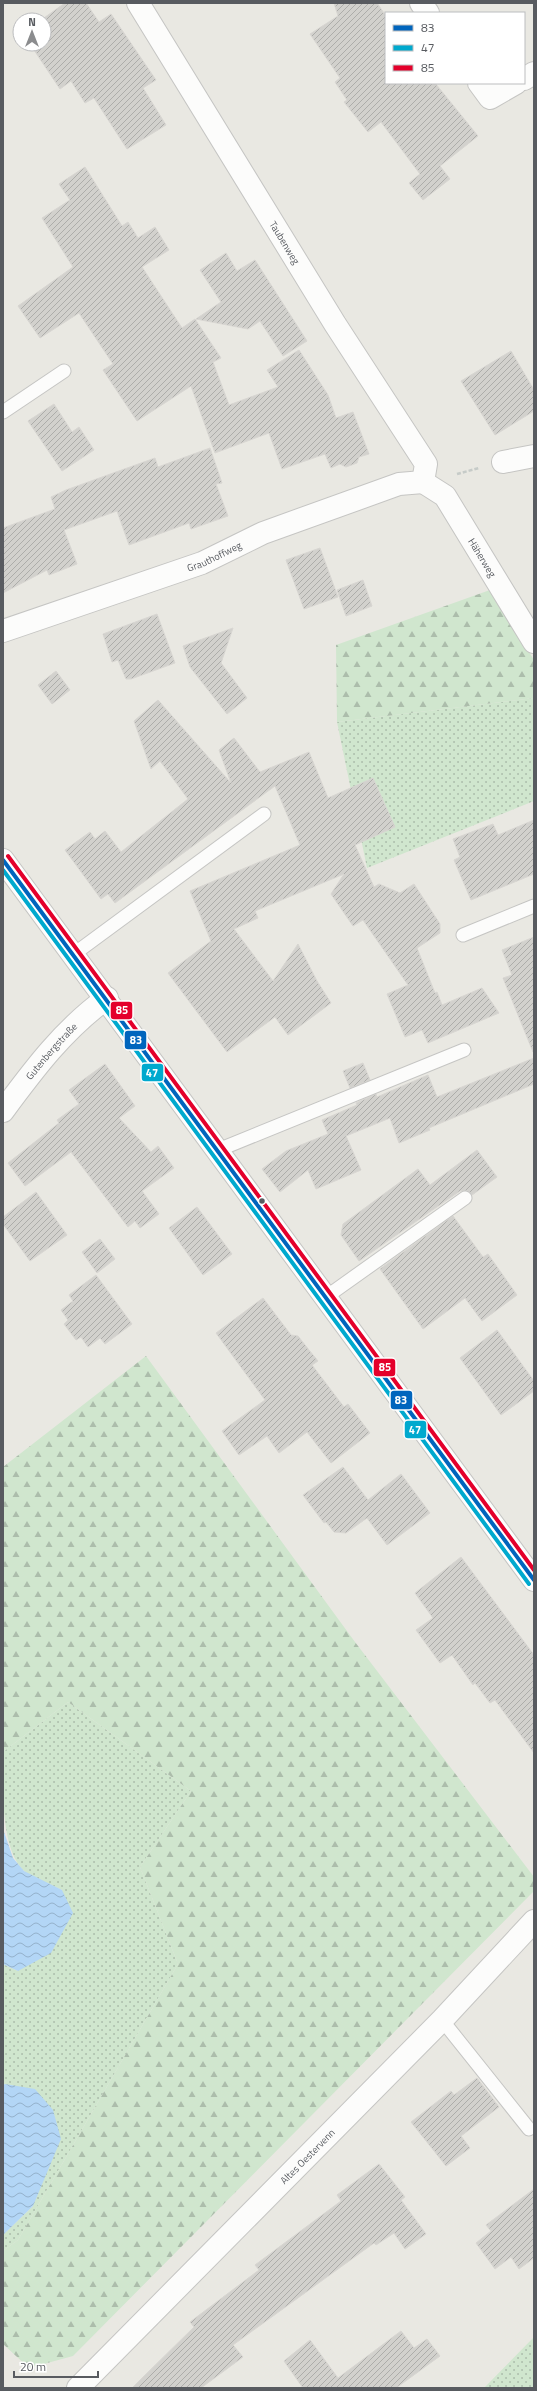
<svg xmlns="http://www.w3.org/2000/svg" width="537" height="2391" font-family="'Titillium Web',sans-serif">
<defs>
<pattern id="grass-dots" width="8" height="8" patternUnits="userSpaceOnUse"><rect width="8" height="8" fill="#d0e6ce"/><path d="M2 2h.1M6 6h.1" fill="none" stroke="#acbdab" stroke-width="1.8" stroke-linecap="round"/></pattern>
<pattern id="forest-firs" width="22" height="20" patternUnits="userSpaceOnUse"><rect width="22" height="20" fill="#d0e6ce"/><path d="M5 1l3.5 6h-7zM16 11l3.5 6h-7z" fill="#acbdab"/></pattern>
<pattern id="water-waves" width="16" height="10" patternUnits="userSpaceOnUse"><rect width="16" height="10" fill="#b3d6f6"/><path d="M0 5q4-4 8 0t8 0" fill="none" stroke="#94b1cb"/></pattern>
<pattern id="building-hatch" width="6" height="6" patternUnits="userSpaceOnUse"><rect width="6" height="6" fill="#d2d1cd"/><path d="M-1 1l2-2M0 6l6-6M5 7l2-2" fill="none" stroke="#adadaa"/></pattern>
</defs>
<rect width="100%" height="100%" fill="#e9e8e2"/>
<path fill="url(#grass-dots)" d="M534,698V801L367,868L337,722Z
M68,1702L191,1791L140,1867L178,1964L18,2240L3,2251V2235L33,2206L5,2084L3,2085V1964L18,1971L62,1890C50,1884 33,1879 23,1870C0,1846 3,1786 3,1752Z
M534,2337V2388H484Z"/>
<path fill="url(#forest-firs)" d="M490,590L534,660V698L337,722L336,645Z
M146,1356L355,1642L534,1877V1891L73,2356L29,2368L3,2344V2251L18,2240L178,1964L140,1867L191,1791L68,1702L3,1752V1467Z"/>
<path fill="url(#water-waves)" d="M3,1829L13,1858L24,1871L62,1890L73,1913L51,1953L18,1971L3,1964Z
M5,2084L35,2089L53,2110L61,2139L33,2206L3,2235V2085Z"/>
<path fill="url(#building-hatch)" stroke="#d8d6d2" d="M65,3H86L99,22L111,14L156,80L143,88L166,125L127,149L94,98L85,103L71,81L60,89L30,44H44V20H41Z
M334,3H377L386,16V83H435L478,136L440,166L450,179L423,200L409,183L420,174L381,122L368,132L344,102L347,100L335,82L340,78L310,34L338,16Z
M85,167L122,226L128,222L138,238L155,227L169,250L142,267L182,328L195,319L221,358L213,362L229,405L278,387L267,370L299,350L328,395L336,418L353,412L369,454L359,457L357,463L346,467L340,464L331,468L325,454L282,469L269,433L215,453L191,386L137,421L103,370L113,364L79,313L40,338L18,306L73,267L42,218L70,200L59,184Z
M226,253L237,271L255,260L307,341L283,356L260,321L248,329L196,319L221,302L200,270Z
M511,351L534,390V411L495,435L461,381Z
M54,404L72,432L79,427L94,450L62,471L28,421Z
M210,448L222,483L216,484L228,516L191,529L189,523L129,545L117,511L64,530L77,564L49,575L47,570L3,593V528L55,509L51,497L66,490L155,458L158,467Z
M320,548L338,597L304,609L286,560Z
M363,580L372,606L346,616L337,590Z
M157,614L175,663L131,679H126L118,660L112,662L103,634Z
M233,628L221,663L247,698L227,714L190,667L183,646Z
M56,671L70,690L52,704L38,685Z
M158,700L231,783L219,750L234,738L260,772L309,752L328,798L373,778L395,827L355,845L374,887L379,884L400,893L414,884L440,924V933L417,948L435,993L437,992L442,1005L482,988L499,1013L428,1043L422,1030L405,1037L387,994L408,985L363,920L353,926L331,894L344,874L255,911L258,918L234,929L273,981L298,944L317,981L331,1003L288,1035L275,1017L227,1052L168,973L211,941L190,891L300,845L275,786L115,903L108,894L101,899L65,850L90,832L95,839L105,831L121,852L188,799L160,761L151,769L134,721Z
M534,820V874L471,900L454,860L460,857L453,839L493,824L498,835Z
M534,937V1052H533L503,978L512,975L502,950Z
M534,1058V1084L429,1128L430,1130L399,1143L390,1118L346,1136L361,1170L316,1189L308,1170L280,1192L262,1169L286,1151L328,1134L322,1120L357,1105L356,1103L376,1094L377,1097L428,1075L437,1097Z
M363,1063L370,1080L350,1088L343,1071Z
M105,1064L135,1106L119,1118L151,1152L158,1146L174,1168L142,1191L159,1214L140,1228L135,1221L128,1227L71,1152L25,1186L8,1163L59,1123L57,1120L79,1104L69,1090Z
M477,1150L497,1177L472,1195L468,1191H460L359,1261L341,1235L343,1224L418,1169L430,1185Z
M36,1192L67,1235L30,1261L3,1224V1217Z
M197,1207L232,1254L203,1275L169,1228Z
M453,1216L483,1257L488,1254L517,1295L482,1321L465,1298L423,1329L380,1269Z
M100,1239L115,1259L97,1273L82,1252Z
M96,1275L132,1324L105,1344L100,1338L88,1347L81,1337L76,1340L64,1324L68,1320L61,1310L73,1301L69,1295Z
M263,1298L291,1335L298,1336L309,1350L318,1361L312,1365L344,1407L348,1404L370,1433L331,1463L307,1432L279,1453L267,1436L239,1455L222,1431L265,1400L216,1333Z
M497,1330L534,1381V1391L501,1415L460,1358Z
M343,1467L368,1500L401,1474L430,1513L387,1545L367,1518L346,1533L334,1532L326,1522L324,1523L303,1495Z
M461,1557L534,1655V1753L495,1700L490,1703L475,1683L473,1685L452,1655L440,1663L416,1630L433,1618L415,1593Z
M477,2078L499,2107L461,2136L470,2148L446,2166L411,2122L451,2091L454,2095Z
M379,2164L405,2197L401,2200L426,2234L405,2249L394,2233L376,2245L374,2243L233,2345L243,2357L201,2388H132L194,2327L190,2322L259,2270L255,2265L341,2201L337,2195Z
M534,2189V2258L519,2269L511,2257L495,2269L476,2243L491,2231L486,2225Z
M401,2331L414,2348L427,2339L440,2356L396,2388H303L284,2361L310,2340L338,2378Z"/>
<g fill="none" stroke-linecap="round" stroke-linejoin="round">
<defs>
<path id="lane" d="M3,412L64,371
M463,935L534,906
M74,954L264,814
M218,1150L464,1050
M326,1297L465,1198
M442,2020L529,2129"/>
<g id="street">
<path id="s1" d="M138,3L335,324L426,464L423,482"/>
<path d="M421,3L428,13"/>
<path d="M524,79L534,73"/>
<path d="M479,83L490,98L516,83"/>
<path d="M503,462L534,456"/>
<path id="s2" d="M423,482L445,496L534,642"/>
<path id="s3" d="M3,631L202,563L263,533L399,484L423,482"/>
<path d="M3,860L534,1580"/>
<path id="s4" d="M3,1111C34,1069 64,1029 107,998"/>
<path id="s5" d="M78,2388L442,2020L534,1921"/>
</g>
</defs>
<use href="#lane" stroke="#c5c5c3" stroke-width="15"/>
<use href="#street" stroke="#c5c5c3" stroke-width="24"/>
<path stroke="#c6cbc8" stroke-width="2.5" stroke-dasharray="4 2" stroke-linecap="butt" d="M457,474L479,468"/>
<use href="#lane" stroke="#fcfcfb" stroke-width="13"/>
<use href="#street" stroke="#fcfcfb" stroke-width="22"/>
<defs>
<path id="bus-1" d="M3,860L534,1580"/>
<path id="bus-2" d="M3,870L529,1584"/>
<path id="bus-3" d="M8,856L534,1570"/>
</defs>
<use href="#bus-1" stroke="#fff" stroke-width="7"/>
<use href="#bus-2" stroke="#fff" stroke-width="7"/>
<use href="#bus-3" stroke="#fff" stroke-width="7"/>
<use href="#bus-1" stroke="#0065bd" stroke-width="4"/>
<use href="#bus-2" stroke="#00a9ce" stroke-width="4"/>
<use href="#bus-3" stroke="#e4002b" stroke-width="4"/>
</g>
<circle fill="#585b60" stroke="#fff" stroke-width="1.5" cx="262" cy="1201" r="3.5"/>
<g text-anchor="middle" stroke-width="4" stroke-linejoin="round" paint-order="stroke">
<g font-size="10" fill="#585b60" stroke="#fff">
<text dy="4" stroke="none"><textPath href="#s1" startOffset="281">Taubenweg</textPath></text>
<text dy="4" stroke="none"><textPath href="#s3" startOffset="224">Grauthoffweg</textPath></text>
<text dy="4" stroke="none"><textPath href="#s2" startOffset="98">Häherweg</textPath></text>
<text dy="4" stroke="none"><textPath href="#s4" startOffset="77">Gutenbergstraße</textPath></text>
<text dy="4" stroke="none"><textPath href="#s5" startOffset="326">Altes Oestervenn</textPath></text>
</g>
</g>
<g stroke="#fff" stroke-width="1.5">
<rect x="110" y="1001" width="23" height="19" rx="4" fill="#e4002b"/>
<rect x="124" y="1030" width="23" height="20" rx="4" fill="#0065bd"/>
<rect x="141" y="1063" width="23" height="19" rx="4" fill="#00a9ce"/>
<rect x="373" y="1358" width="23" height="19" rx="4" fill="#e4002b"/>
<rect x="390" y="1390" width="23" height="20" rx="4" fill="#0065bd"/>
<rect x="404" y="1420" width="23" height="19" rx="4" fill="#00a9ce"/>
</g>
<g font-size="11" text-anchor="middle" font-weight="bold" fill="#fff">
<text x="122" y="1014">85</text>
<text x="136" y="1044">83</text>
<text x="152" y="1077">47</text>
<text x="385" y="1371">85</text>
<text x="401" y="1404">83</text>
<text x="415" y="1434">47</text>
</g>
<rect width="537" height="2391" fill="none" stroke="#585b60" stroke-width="8"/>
<rect x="385" y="12" width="140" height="72" fill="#ffffff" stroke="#bcbdbf"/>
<rect x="393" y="25" width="20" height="6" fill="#0065bd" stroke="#bcbdbf"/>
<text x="421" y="32" font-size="12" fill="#585b60">83</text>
<rect x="393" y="45" width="20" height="6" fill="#00a9ce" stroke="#bcbdbf"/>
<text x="421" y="52" font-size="12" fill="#585b60">47</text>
<rect x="393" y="65" width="20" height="6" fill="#e4002b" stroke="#bcbdbf"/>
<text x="421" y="72" font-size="12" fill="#585b60">85</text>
<g transform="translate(32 32)"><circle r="19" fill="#ffffff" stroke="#bcbdbf"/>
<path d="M0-3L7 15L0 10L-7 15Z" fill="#8b8c8e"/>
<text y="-6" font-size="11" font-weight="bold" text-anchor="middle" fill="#585b60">N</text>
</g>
<path d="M14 2371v6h84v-6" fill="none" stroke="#585b60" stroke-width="2"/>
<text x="20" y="2371" font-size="12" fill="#585b60" stroke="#ffffff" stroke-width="3" paint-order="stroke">20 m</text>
</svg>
